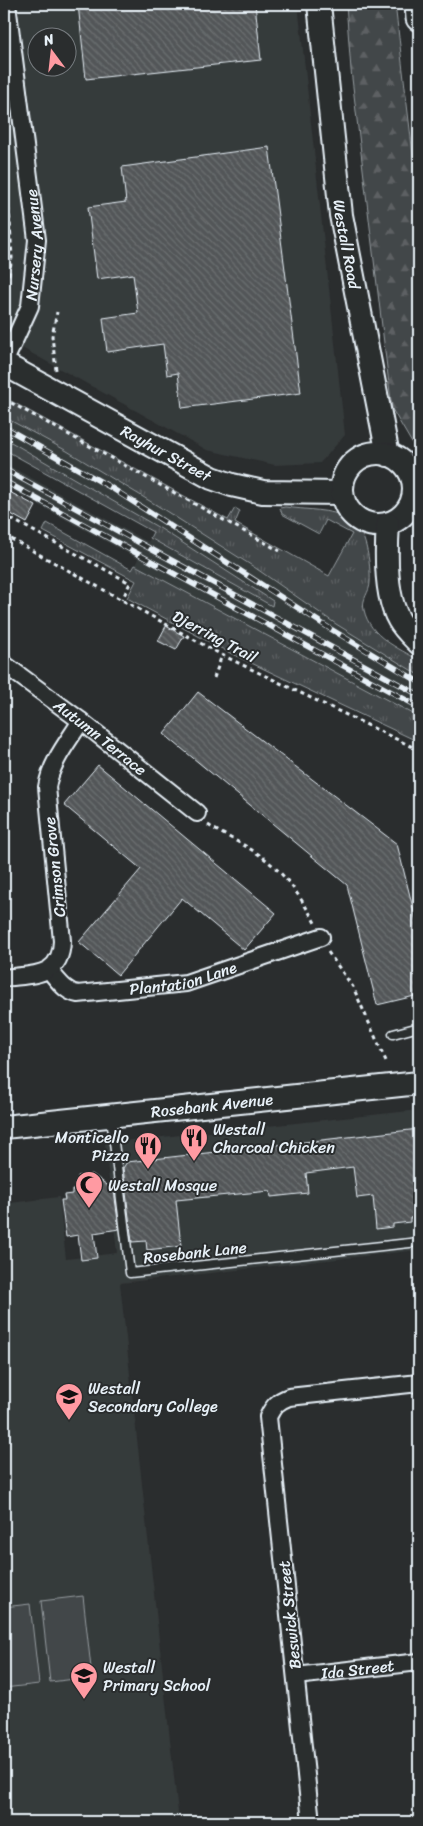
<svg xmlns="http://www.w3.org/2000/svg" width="423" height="1826" font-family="Sriracha,sans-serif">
<defs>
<pattern id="grass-tufts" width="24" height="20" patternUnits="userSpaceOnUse" patternTransform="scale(1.25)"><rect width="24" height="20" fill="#424648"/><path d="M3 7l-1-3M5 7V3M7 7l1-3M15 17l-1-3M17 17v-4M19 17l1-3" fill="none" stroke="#5d6163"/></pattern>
<pattern id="forest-firs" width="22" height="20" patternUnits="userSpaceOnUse" patternTransform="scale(1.25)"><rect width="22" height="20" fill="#424648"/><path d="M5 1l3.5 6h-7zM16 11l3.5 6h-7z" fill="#5d6163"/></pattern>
<pattern id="building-back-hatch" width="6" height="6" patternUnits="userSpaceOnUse" patternTransform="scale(1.25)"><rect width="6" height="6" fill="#535759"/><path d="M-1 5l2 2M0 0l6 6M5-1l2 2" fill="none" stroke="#6c7072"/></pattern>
</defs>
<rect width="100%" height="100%" fill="#2a2d2e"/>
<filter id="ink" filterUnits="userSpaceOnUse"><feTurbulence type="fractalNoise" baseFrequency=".02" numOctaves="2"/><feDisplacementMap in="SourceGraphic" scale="10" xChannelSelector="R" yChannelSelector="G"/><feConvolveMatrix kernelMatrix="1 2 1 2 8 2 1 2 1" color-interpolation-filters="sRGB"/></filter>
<g filter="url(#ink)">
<path fill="#363a3b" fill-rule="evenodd" d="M4,4H298L345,435L320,463L275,465L207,450L4,338V253L7,237L4,205ZM38,38H68V68H38Z
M4,417L67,451L158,506L254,567L336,624L419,675V717L135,565L138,559L4,486V463L148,542L150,539L272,605L273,602L161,529L4,438Z
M419,1110V1250L120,1283L179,1822H4V1155L10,1203L59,1197L66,1259L117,1253L105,1143Z"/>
<path fill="url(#grass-tufts)" stroke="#959ca0" d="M11,401L228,520L235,508L240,511L235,523L329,576L352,534L326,520L319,534L282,514L280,508L285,507C305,510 330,509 349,518C366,527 371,565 370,582C370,593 361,598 364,610C370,637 398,648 419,660V675L336,624L254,567L158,506L67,451L4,417V409H6Z
M4,438L161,529L273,601L272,606L150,538L153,532L5,450L8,445L4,443Z
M47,523L132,570L135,565L419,717V742L230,653L127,598L136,581L43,531Z"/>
<path fill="url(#forest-firs)" stroke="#959ca0" d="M346,4H395L419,205V455L392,409L351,70Z"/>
<path fill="#424648" stroke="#959ca0" d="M83,1596L92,1677L50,1682L41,1601Z
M30,1604L39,1684L4,1688V1607Z"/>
<path fill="url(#building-back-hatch)" stroke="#e8f1f8" d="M78,4H255L261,60L86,79Z
M269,147L301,393L182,408L178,373L167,375L163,344L107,352L103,318L138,313L133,274L97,279L88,207L126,202L122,167Z
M4,489L36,506L27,523L4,510Z
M166,626L184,636L176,650L158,641Z
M198,692L397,844L419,932V995L377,1005L347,885L164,734Z
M98,765L276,913L244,950L182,898L118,975L79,942L141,869L64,805Z
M419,1129V1216L410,1218V1222L393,1224V1227L376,1229L373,1196L357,1198L353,1167L306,1173L308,1193L271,1197L270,1191L176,1200L181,1246L147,1250L146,1241L132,1242L123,1168L127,1162Z
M92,1174L114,1190L119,1229L94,1233L97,1258L81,1260L78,1235L66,1237L61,1200H65L64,1195L72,1194V1190L80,1189L78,1176Z"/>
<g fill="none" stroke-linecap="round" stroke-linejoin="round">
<defs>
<path id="lane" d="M393,1034L419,1027
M111,1118L130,1273L419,1242"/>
<g id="street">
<path id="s1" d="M4,363L30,306L37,240L7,4"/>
<path id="s2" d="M4,664L81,721L197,813"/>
<path id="s3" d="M49,970C58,980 65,992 78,994L186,983L321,937"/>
<path d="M4,978C32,974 61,978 62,941L47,787C51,762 68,742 81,721"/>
<path id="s4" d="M296,1676L419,1662"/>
<path d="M311,1822L268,1417C273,1406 278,1401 289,1397L419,1383"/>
</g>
<g id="secondary">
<path id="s5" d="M319,4L341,215L388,455"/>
<path id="s6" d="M4,364L212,478L232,485L263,492L342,493"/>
<circle cx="378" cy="489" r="36"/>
<path d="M388,524C386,552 385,596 399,620C404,629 412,636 419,643"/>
<path id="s7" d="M4,1127L419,1083"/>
</g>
<path id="primary" d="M418,4L419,18"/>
</defs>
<use href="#lane" stroke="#e8f1f8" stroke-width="11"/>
<use href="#street" stroke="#e8f1f8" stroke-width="20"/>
<use href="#secondary" stroke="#e8f1f8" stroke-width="26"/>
<use href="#primary" stroke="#e8f1f8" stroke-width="29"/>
<path stroke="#e8f1f8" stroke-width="3" stroke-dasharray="4 4" stroke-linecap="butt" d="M4,168L10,222L12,258L6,289L4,292
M56,370L52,336L57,312
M4,399L280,551
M4,515L130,583L122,600
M4,535L222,655L419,750
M214,678L222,655
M419,809L417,813L419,816
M208,825C223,835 240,842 255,852C282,869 300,895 315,923
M328,952L353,987L386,1061"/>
<use href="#lane" stroke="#2a2d2e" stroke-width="8"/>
<use href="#street" stroke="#2a2d2e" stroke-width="16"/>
<use href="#secondary" stroke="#2a2d2e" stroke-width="22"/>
<use href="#primary" stroke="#2a2d2e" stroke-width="25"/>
<defs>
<path id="rail" d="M4,427L110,487L329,628L419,682
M4,469L419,695
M4,481L419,707"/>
</defs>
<use href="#rail" stroke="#e8f1f8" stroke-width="5.5"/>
<use href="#rail" stroke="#2a2d2e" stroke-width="4" stroke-dasharray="11" stroke-linecap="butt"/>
</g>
</g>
<defs>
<symbol id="restaurant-pin" viewBox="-11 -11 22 30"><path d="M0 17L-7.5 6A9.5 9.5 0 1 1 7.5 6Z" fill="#ff9aa2" stroke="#2a2d2e"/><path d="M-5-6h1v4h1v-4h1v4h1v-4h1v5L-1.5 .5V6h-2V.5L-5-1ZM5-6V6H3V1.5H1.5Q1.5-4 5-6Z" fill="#111"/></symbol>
<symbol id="mosque-pin" viewBox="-11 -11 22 30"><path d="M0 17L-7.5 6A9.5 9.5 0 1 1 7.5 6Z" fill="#ff9aa2" stroke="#2a2d2e"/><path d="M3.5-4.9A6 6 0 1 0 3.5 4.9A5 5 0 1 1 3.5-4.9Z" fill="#111"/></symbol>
<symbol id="school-pin" viewBox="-11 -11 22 30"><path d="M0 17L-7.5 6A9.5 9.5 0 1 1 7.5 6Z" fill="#ff9aa2" stroke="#2a2d2e"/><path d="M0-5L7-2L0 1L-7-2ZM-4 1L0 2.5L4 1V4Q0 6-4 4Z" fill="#111"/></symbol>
</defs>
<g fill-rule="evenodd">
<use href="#restaurant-pin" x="178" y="1122" width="32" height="43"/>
<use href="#restaurant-pin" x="132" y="1130" width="32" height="43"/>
<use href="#mosque-pin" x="73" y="1169" width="32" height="43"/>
<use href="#school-pin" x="53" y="1381" width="32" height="43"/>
<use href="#school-pin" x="68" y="1660" width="32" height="43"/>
</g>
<g text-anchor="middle" stroke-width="4" stroke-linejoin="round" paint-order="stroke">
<g font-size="16" fill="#e8f1f8" stroke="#2a2d2e">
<text dy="6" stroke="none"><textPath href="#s5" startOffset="242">Westall Road</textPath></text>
<text dy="6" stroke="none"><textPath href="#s1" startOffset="124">Nursery Avenue</textPath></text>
<text dy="6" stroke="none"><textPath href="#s6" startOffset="185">Rayhur Street</textPath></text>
<text transform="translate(215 636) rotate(28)" y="6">Djerring Trail</text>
<text dy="6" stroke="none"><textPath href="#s2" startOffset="121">Autumn Terrace</textPath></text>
<text transform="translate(54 867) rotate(-96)" y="6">Crimson Grove</text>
<text dy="6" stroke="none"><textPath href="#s3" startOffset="145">Plantation Lane</textPath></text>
<text dy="6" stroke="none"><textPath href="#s7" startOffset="209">Rosebank Avenue</textPath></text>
<text transform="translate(195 1252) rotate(-6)" y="6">Rosebank Lane</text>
<text transform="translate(289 1615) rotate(-96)" y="6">Beswick Street</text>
<text dy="6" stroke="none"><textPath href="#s4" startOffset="62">Ida Street</textPath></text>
</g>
<g font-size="16" fill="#e8f1f8" stroke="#2a2d2e" text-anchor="start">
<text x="213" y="1135">Westall<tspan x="213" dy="18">Charcoal Chicken</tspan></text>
<text x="129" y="1143" text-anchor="end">Monticello<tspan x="129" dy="18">Pizza</tspan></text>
<text x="108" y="1191">Westall Mosque</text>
<text x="88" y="1394">Westall<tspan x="88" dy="18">Secondary College</tspan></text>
<text x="103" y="1673">Westall<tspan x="103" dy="18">Primary School</tspan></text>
</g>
</g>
<rect width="423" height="1826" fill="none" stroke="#2a2d2e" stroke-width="20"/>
<rect x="10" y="10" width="403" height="1806" fill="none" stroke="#e8f1f8" stroke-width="2" filter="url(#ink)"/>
<g transform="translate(52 52) rotate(345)"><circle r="24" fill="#2a2d2e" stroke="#767b7f"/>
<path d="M0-4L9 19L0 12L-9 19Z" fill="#ff9aa2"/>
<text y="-8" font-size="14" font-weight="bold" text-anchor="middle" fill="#e8f1f8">N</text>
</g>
</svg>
